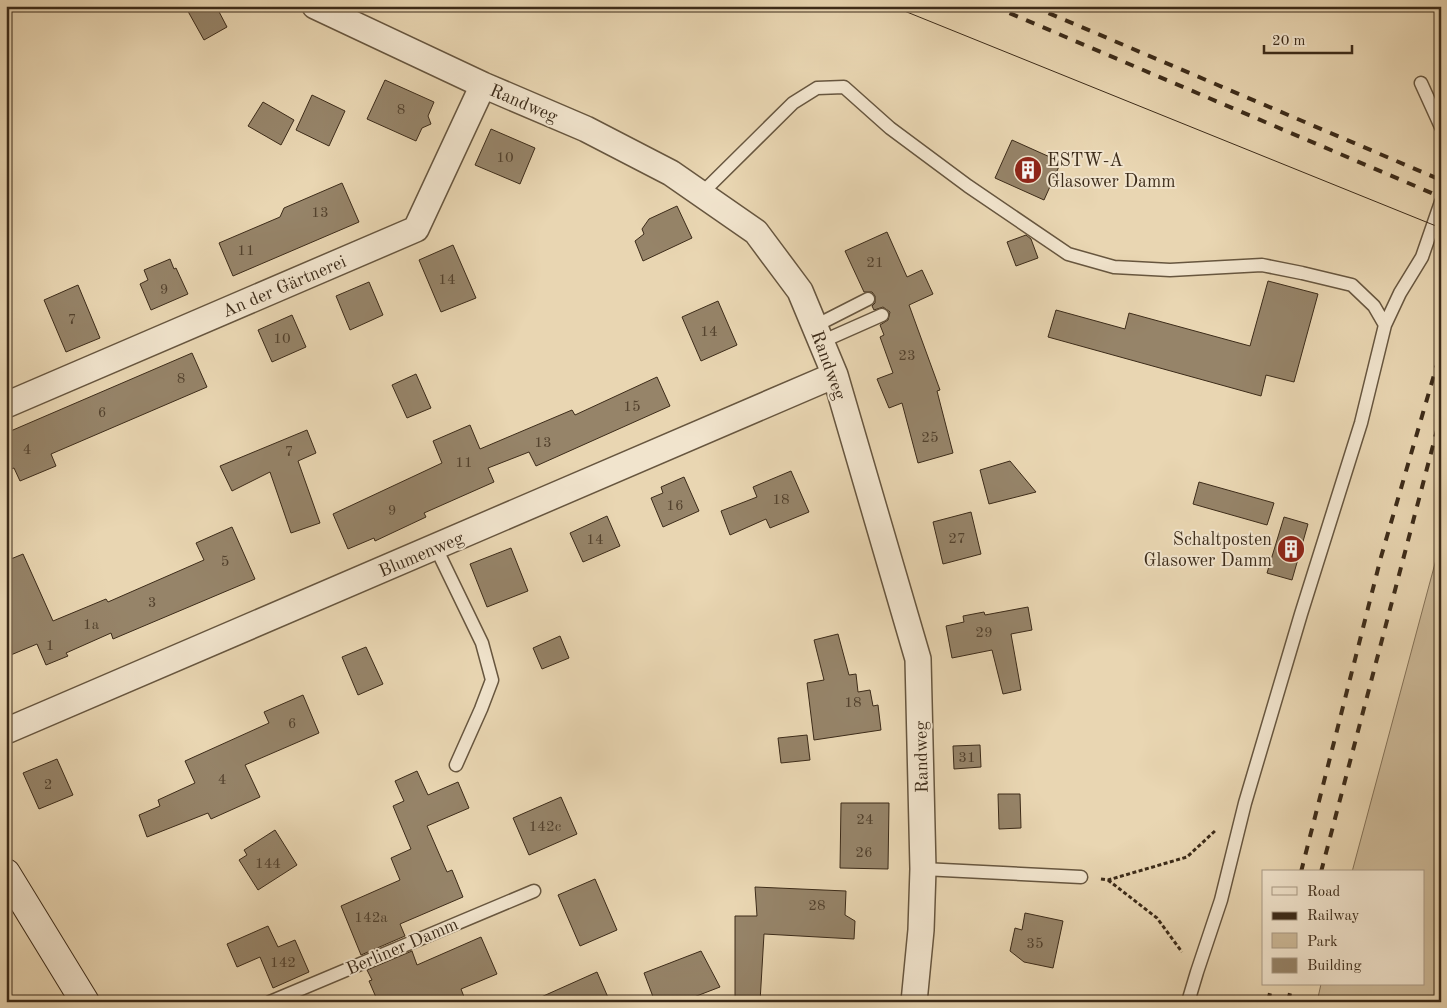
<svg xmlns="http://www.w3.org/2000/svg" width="1447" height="1008" font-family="'Old Standard TT',serif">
<rect width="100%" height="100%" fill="#e9d6b2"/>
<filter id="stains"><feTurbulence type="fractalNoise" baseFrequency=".004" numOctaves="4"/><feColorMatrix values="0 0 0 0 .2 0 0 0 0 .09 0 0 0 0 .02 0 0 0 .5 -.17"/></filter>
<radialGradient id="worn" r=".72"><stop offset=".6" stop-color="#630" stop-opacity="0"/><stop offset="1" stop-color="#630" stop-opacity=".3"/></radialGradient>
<path fill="#ccb998" stroke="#847258" d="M1441,541V1002H1317L1321,984H1423V872H1352Z"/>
<path fill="#968469" stroke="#3c2b19" d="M185,6H216L227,27L204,40Z
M385,80L434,102L428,116L431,124L422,128L416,141L367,119Z
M312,95L345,111L329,146L296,130Z
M263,102L294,120L281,145L248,126Z
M491,129L535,148L520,184L475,165Z
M1012,140L1061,162L1044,200L995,178Z
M342,183L359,222L233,276L219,243L280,217L284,208Z
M677,206L692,238L643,261L635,241L644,234L642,229L649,219Z
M887,232L907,277L922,270L933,294L909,305L940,390L937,391L953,453L918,463L902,403L889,408L877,379L893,373L880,337L884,335L880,325L888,320L890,312L883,307L874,310L872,306L875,303V296L872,292H864L845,251Z
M1026,235L1031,239L1038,258L1016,266L1007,242Z
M453,245L476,298L441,312L419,260Z
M170,259L174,269L176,268L188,294L151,310L140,284L148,280L144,270Z
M1268,281L1318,294L1294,382L1266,375L1261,396L1048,337L1056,310L1125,329L1129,313L1250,346Z
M369,282L383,315L350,330L336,296Z
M78,285L100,338L66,352L44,300Z
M718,301L737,345L701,361L682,317Z
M292,315L306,347L272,362L258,330Z
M192,353L207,387L51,454L56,466L20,481L14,468L6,471V433Z
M416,374L431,408L407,418L392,385Z
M657,377L670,406L536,466L529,452L488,468L494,482L424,513L426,517L375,541L374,538L348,549L333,514L442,463L433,441L470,425L480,449L572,410L575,415Z
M307,430L316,453L298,461L320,523L291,533L270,472L232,491L220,466Z
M1010,461L1036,492L989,504L980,470Z
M791,471L809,512L770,528L766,519L730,535L721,511L757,497L753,487Z
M684,477L699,511L663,527L651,498L663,493L661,487Z
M1199,482L1274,503L1267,525L1193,504Z
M971,512L981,554L943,564L933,522Z
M607,516L620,546L583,562L570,533Z
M1284,517L1308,524L1292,580L1267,573Z
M232,527L255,579L113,639L111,633L66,653L68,656L46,665L37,644L6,657V561L23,554L53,621L106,599L108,602L204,560L196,543Z
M511,548L528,591L487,607L470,564Z
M1028,607L1032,630L1011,634L1021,690L1003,694L992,650L952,658L946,626L964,622L963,616L984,612L985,615Z
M838,634L849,675L856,674L858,692L870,690L873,706L878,705L881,730L814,740L807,683L824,680L814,640Z
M560,636L569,658L542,669L533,648Z
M366,647L383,684L358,695L342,657Z
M303,695L319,733L245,765L260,797L211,819L208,813L147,837L139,815L160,806L158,800L195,783L185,761L269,723L264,712Z
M807,735L810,760L781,763L778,738Z
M980,745L981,767L954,769L953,746Z
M57,759L73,795L39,809L23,773Z
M417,771L428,795L458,782L469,808L427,826L447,872L452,870L463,897L400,924L405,936L361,955L341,906L400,880L391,858L411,849L393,806L404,801L395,781Z
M998,794H1020L1021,828L999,829Z
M561,797L577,834L529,855L513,818Z
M841,803H889L888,869L840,868Z
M275,830L297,865L258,890L239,860L247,855L244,850Z
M595,879L617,930L580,946L558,895Z
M755,887L846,891L845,915L855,921L854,939L764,934L760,1002H735V916H757Z
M1025,913L1063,921L1053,968L1024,962L1010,951L1015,928L1022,930Z
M268,926L278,947L295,940L309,972L273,988L260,957L237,967L227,944Z
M481,937L497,974L461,989L466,1002H378L369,981L372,980L367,970L412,951L417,965Z
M701,951L720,987L681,1002H655L644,973Z
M597,972L610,1002H530Z"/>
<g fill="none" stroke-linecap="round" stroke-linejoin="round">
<defs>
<path id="lane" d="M1421,83L1441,127
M702,193L793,103L817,88L844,87L890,128L968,186L1068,254L1114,267L1170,270L1262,265L1302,273L1352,285L1374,306L1385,325L1361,423L1301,614L1245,803L1221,900L1197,972L1188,1002
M1385,325L1400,293L1422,257L1441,202
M815,326L868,299
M821,342L882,315
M436,548L482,643L492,680L481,709L456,765
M923,869L1081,877
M270,1002L534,891"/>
<path id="street" d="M315,6L483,85L586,129L671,173L756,232L800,291L835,375L918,659L923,869L921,930L914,1002
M6,405L416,229L483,85
M6,731L835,375"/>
<path id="secondary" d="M6,873L85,1002"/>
</defs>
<use href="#lane" stroke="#67563f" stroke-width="15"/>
<use href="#street" stroke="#67563f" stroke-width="28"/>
<use href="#secondary" stroke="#3c2b19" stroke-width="30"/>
<path stroke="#3c2b19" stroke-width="3" stroke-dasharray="4 2.5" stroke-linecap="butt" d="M1101,879L1108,880L1187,857L1216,830
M1108,880L1157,918L1182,952"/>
<use href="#lane" stroke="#f1e4cd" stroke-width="12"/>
<use href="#street" stroke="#f1e4cd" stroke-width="25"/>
<use href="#secondary" stroke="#f1e4cd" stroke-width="28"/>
<path stroke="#3c2b19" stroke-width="1" d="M892,6L1441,228"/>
<path stroke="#3c2b19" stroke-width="4" stroke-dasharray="9 9" stroke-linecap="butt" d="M993,6L1441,197
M1032,6L1441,180
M1301,872L1381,557L1441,351
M1321,872L1441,415
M1268,1002L1272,984
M1288,1002L1292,984"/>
</g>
<defs>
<symbol id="building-disc" viewBox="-11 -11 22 22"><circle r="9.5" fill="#8f2418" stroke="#f1e4cd"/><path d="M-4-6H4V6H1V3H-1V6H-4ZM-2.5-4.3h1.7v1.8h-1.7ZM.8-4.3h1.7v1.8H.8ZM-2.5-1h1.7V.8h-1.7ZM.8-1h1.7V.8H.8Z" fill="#fff"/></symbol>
</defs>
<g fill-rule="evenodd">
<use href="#building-disc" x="1012" y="154" width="32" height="32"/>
<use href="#building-disc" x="1275" y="533" width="32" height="32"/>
</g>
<g text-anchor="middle" stroke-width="4" stroke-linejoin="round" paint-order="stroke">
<g font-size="15" fill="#52412d">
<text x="401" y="114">8</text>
<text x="505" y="162">10</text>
<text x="320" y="217">13</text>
<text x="246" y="255">11</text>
<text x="875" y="267">21</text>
<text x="447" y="284">14</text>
<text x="164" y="294">9</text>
<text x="72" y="324">7</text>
<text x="709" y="336">14</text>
<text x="282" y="343">10</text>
<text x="907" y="360">23</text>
<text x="181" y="383">8</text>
<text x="632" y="411">15</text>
<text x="102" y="417">6</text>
<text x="930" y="442">25</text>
<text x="543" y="447">13</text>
<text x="27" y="454">4</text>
<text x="289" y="456">7</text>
<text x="464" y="467">11</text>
<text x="781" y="504">18</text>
<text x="675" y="510">16</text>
<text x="392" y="515">9</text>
<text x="957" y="543">27</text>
<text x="595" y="544">14</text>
<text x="225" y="566">5</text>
<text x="152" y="607">3</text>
<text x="91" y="629">1a</text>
<text x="984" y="637">29</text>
<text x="50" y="650">1</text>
<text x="853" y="707">18</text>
<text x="292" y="728">6</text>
<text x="967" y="762">31</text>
<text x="222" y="784">4</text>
<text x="48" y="789">2</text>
<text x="865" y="824">24</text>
<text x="545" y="831">142c</text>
<text x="864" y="857">26</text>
<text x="268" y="868">144</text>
<text x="817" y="910">28</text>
<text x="371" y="922">142a</text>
<text x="1035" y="948">35</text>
<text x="283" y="967">142</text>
</g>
<g font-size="18" fill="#3c2b19" stroke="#f1e4cd">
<text transform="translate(524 103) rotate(23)" y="6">Randweg</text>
<text transform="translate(284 286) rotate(-23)" y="6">An der Gärtnerei</text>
<text transform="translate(829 365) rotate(70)" y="6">Randweg</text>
<text transform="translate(421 554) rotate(-23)" y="6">Blumenweg</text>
<text transform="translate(921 757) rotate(-91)" y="6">Randweg</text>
<text transform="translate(402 946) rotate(-23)" y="6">Berliner Damm</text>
</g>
<g font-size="18" fill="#3c2b19" stroke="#f1e4cd" text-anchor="start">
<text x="1047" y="166">ESTW-A<tspan x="1047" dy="21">Glasower Damm</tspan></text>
<text x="1272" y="545" text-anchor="end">Schaltposten<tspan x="1272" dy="21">Glasower Damm</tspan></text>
</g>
</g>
<rect width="1447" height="1008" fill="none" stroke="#e9d6b2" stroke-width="25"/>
<rect x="8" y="8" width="1432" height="993" fill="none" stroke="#3c2b19" stroke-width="2.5"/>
<rect x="12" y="12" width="1422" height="983" fill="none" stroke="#3c2b19"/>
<rect x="1262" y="870" width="162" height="115" fill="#f1e4cd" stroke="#a99a85"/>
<rect x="1272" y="887" width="25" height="8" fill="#f1e4cd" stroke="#a99a85"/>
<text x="1307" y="896" font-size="15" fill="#3c2b19">Road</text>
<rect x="1272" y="912" width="25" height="8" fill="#3c2b19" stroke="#a99a85"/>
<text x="1307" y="920" font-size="15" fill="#3c2b19">Railway</text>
<rect x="1272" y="933" width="25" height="15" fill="#ccb998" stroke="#a99a85"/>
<text x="1307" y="946" font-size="15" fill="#3c2b19">Park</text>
<rect x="1272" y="958" width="25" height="15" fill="#968469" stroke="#a99a85"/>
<text x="1307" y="970" font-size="15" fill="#3c2b19">Building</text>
<path d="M1264 45v8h88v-8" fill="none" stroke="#3c2b19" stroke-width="2.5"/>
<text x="1272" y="45" font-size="15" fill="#3c2b19" stroke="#f1e4cd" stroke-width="4" paint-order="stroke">20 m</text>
<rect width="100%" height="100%" filter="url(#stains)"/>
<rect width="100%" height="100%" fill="url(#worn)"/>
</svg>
